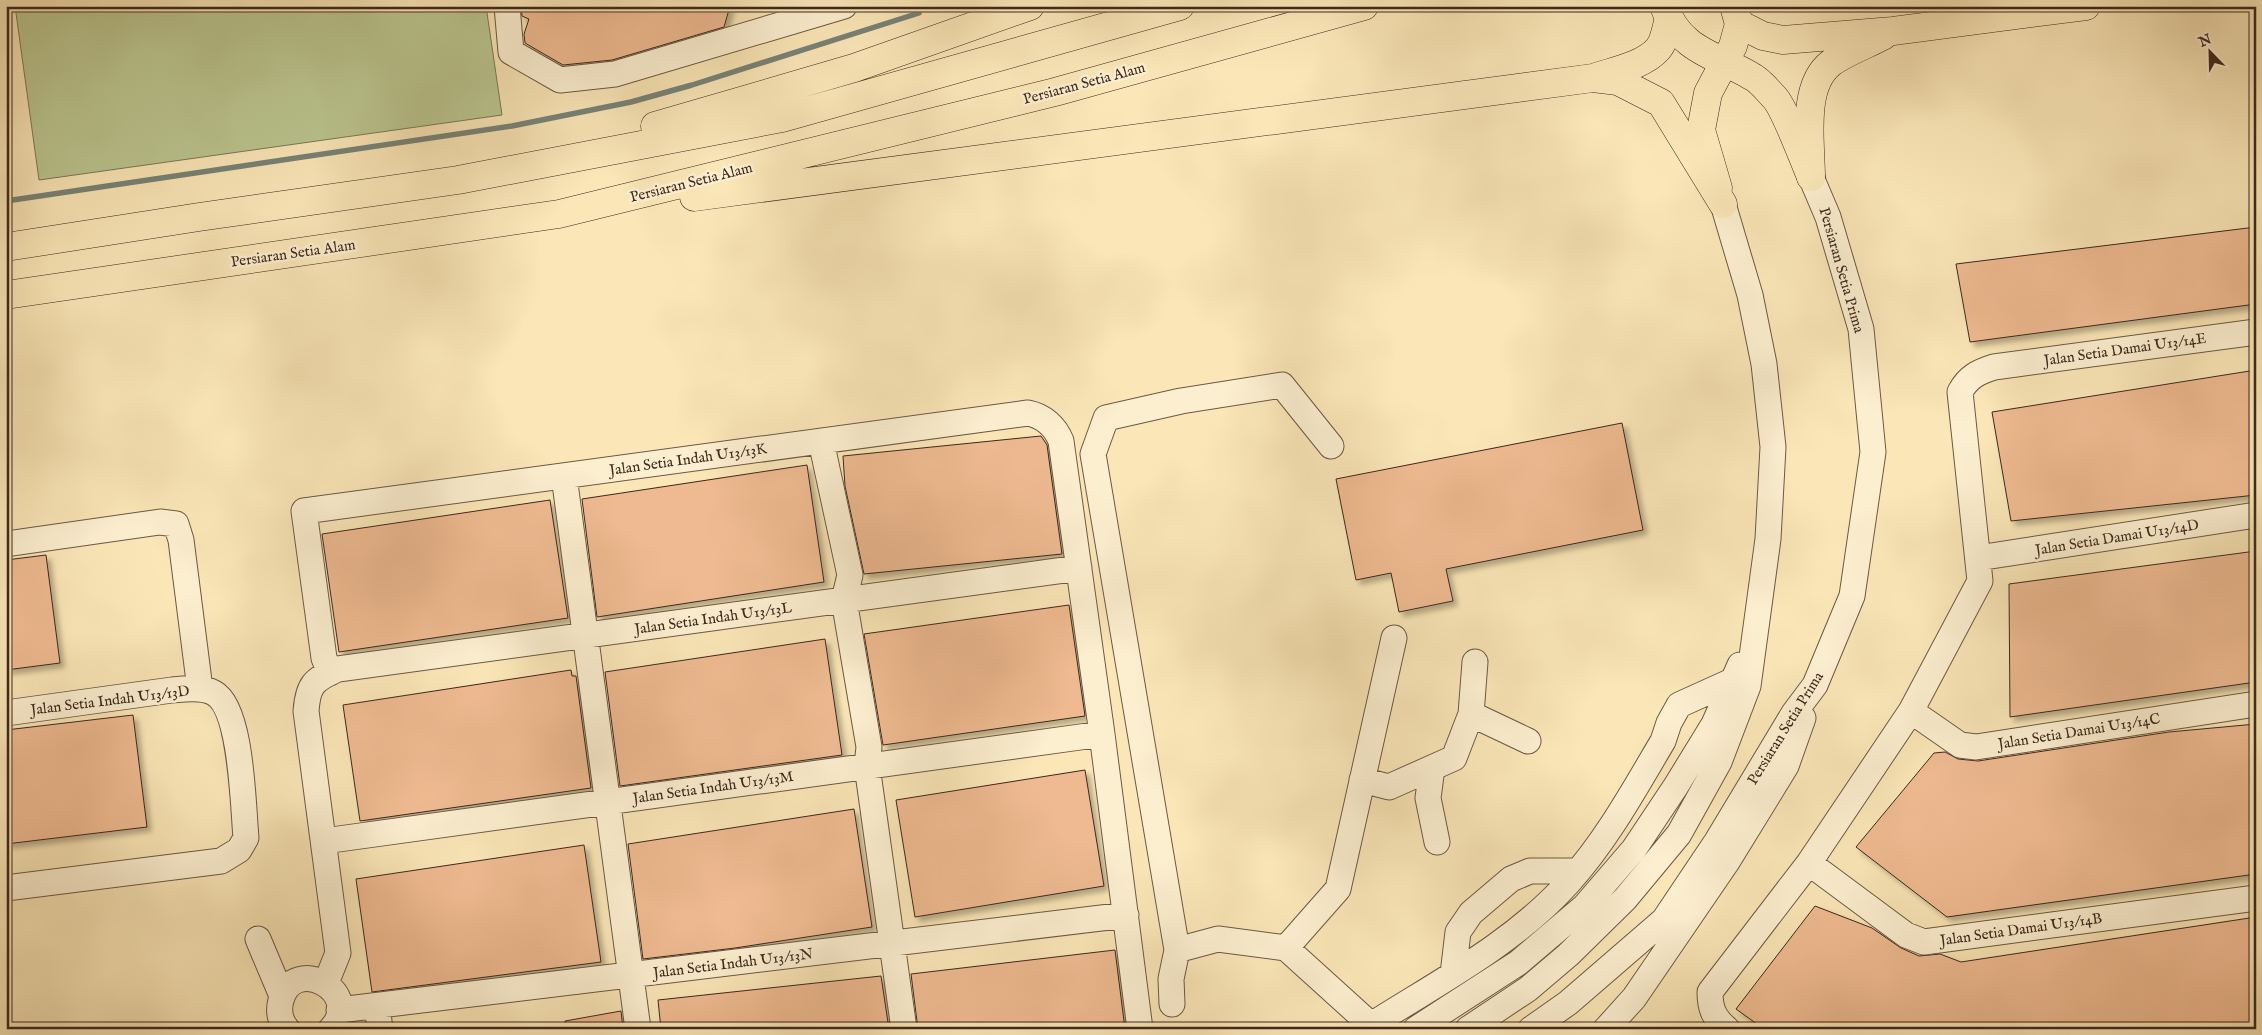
<svg xmlns="http://www.w3.org/2000/svg" width="2262" height="1035" font-family="'IM FELL English',serif">
<defs>
<filter id="shadow"><feDropShadow dx="4.5" dy="4.5" stdDeviation="2.5" flood-color="#0004"/></filter>
</defs>
<rect width="100%" height="100%" fill="#fae6b7"/>
<filter id="stains"><feTurbulence type="fractalNoise" baseFrequency=".004" numOctaves="4"/><feColorMatrix values="0 0 0 0 .2 0 0 0 0 .09 0 0 0 0 .02 0 0 0 .5 -.17"/></filter>
<radialGradient id="worn" r=".72"><stop offset=".6" stop-color="#630" stop-opacity="0"/><stop offset="1" stop-color="#630" stop-opacity=".3"/></radialGradient>
<path fill="#bbc690" stroke="#7c7757" d="M15,6H486L502,115L39,180Z"/>
<g fill="none" stroke-linecap="round" stroke-linejoin="round">
<path stroke="#778377" stroke-width="5.5" d="M6,201L512,126L631,102L692,85L919,13"/>
</g>
<path fill="#efba91" stroke="#3d281e" filter="url(#shadow)" d="M521,6H730L724,27L612,60L563,65L525,43L524,34L529,19L522,16Z
M2256,227V304L1970,342L1956,264Z
M2256,370V495L2011,521L1992,412Z
M1622,423L1643,530L1446,569L1453,601L1399,612L1391,573L1356,580L1336,479Z
M1041,436L1047,445L1062,554L864,574L845,486L843,456Z
M807,465L824,582L597,617L582,499Z
M550,500L568,618L339,652L322,534Z
M2256,551V682L2010,717L2009,584Z
M46,555L60,663L6,670V560Z
M1069,605L1085,716L883,745L864,634Z
M825,639L842,755L620,786L605,672Z
M571,670L572,676H576L591,788L360,821L343,705Z
M133,715L147,827L6,844V730Z
M2256,724V874L1947,917L1856,847L1934,753L1945,752L1958,759L1978,761L2169,732Z
M1085,770L1104,886L915,917L896,800Z
M854,809L872,927L735,948L643,959L628,844Z
M584,845L601,962L372,992L356,879Z
M1815,906L1872,928L1901,948L1919,956L1940,954L1961,962L2256,917V1029H1764L1736,1009Z
M1115,950L1125,1029H918L911,974Z
M881,976L889,1029H661L658,1000Z
M621,1011L623,1029H565V1021Z"/>
<g fill="none" stroke-linecap="round" stroke-linejoin="round">
<defs>
<path id="minor" d="M507,6L511,52L560,80L615,74L844,6
M821,441L850,575L844,600L869,747L867,766L904,1029
M564,476L638,1029
M6,544L160,522L176,524L181,540L200,689
M1978,558L2256,515
M330,673L324,658L304,511L1028,413C1043,416 1055,426 1061,441L1102,734L1140,1029
M1911,711L1960,745L1976,747L2256,704
M6,713L172,690C185,689 202,686 214,693C242,708 243,807 246,838L239,850L221,861L6,888
M1471,714L1528,741
M1432,768L1428,798L1437,842
M1362,780L1389,787L1454,758L1471,714L1475,662
M324,841L1102,734
M1809,863L1906,935L1924,942L2256,898
M258,939L282,996
M1286,948L1338,889L1394,638
M1177,950L1218,939L1286,948L1371,1025
M1453,974L1458,932L1471,913L1511,879L1530,871H1578
M326,983L338,953L306,711C308,685 313,680 338,669L1079,568
M1172,1004L1171,979L1177,950L1093,454L1106,418L1181,401L1282,385L1331,446
M377,1006L380,1029
M339,1010L1126,915
M287,1029C280,1021 278,1011 281,1000C294,953 365,993 331,1029
M1365,1029C1435,984 1512,945 1568,883C1606,841 1634,790 1663,741L1669,723L1679,705L1732,681
M1416,1029L1518,963L1585,906L1634,849L1676,786L1714,724L1740,665
M1468,1029L1528,989L1568,955L1625,899L1679,834L1719,762L1748,686L1768,539L1773,447L1764,364L1750,295L1723,204
M1531,1029L1568,1003L1664,920L1717,841L1794,713L1815,685L1852,596L1873,452L1861,329L1828,217L1811,177
M1606,1029L1634,998L1727,862L1786,766L1803,718
M1727,1029C1714,1018 1710,1009 1710,992L1809,863L1911,711L1980,581L1960,392C1968,377 1978,372 1994,367L2256,332"/>
<path id="major" d="M1664,6C1680,51 1716,55 1751,76C1760,80 1767,90 1774,97C1784,107 1804,160 1811,177
M1718,188L1701,130L1708,93L1733,46L1739,24L1734,6"/>
<path id="highway" d="M1739,24L1763,36L1783,40L1893,31L2086,6
M1593,78L1618,81L1661,103L1723,204
M655,126L854,68L1030,6
M1811,177C1811,143 1801,86 1831,63C1846,52 1866,45 1883,36
M694,197L1593,78C1613,71 1643,66 1658,49C1665,41 1666,28 1669,18
M6,247L199,217L458,180L782,118L1180,6
M6,295L559,214L1055,92L1364,6"/>
</defs>
<use href="#minor" stroke="#6c5844" stroke-width="27"/>
<use href="#major" stroke="#3d281e" stroke-width="29"/>
<use href="#highway" stroke="#3d281e" stroke-width="29"/>
<use href="#minor" stroke="#fcefd0" stroke-width="25"/>
<use href="#major" stroke="#fae6b7" stroke-width="28"/>
<use href="#highway" stroke="#fae6b7" stroke-width="28"/>
</g>
<g text-anchor="middle" stroke-width="5" stroke-linejoin="round" paint-order="stroke">
<g font-size="15" fill="#3d281e" stroke="#fcefd0">
<text transform="translate(1084 83) rotate(-15)" y="5">Persiaran Setia Alam</text>
<text transform="translate(691 182) rotate(-14)" y="5">Persiaran Setia Alam</text>
<text transform="translate(293 253) rotate(-8)" y="5">Persiaran Setia Alam</text>
<text transform="translate(1842 270) rotate(74)" y="5">Persiaran Setia Prima</text>
<text transform="translate(2125 349) rotate(-8)" y="5">Jalan Setia Damai U13/14E</text>
<text transform="translate(688 459) rotate(-8)" y="5">Jalan Setia Indah U13/13K</text>
<text transform="translate(2117 537) rotate(-9)" y="5">Jalan Setia Damai U13/14D</text>
<text transform="translate(713 618) rotate(-8)" y="5">Jalan Setia Indah U13/13L</text>
<text transform="translate(110 700) rotate(-7)" y="5">Jalan Setia Indah U13/13D</text>
<text transform="translate(1785 728) rotate(-58)" y="5">Persiaran Setia Prima</text>
<text transform="translate(2079 731) rotate(-9)" y="5">Jalan Setia Damai U13/14C</text>
<text transform="translate(713 787) rotate(-8)" y="5">Jalan Setia Indah U13/13M</text>
<text transform="translate(2021 929) rotate(-8)" y="5">Jalan Setia Damai U13/14B</text>
<text transform="translate(733 963) rotate(-7)" y="5">Jalan Setia Indah U13/13N</text>
</g>
</g>
<rect width="2262" height="1035" fill="none" stroke="#fae6b7" stroke-width="25"/>
<rect x="8" y="8" width="2247" height="1020" fill="none" stroke="#3d281e" stroke-width="2.5"/>
<rect x="12" y="12" width="2237" height="1010" fill="none" stroke="#3d281e"/>
<g transform="translate(2210 52) rotate(337)" stroke="#fcefd0" stroke-width="4" paint-order="stroke">
<path d="M0-4L9 19L0 12L-9 19Z" fill="#3d281e"/>
<text y="-8" font-size="14" font-weight="bold" text-anchor="middle" fill="#3d281e">N</text>
</g>
<rect width="100%" height="100%" filter="url(#stains)"/>
<rect width="100%" height="100%" fill="url(#worn)"/>
</svg>
